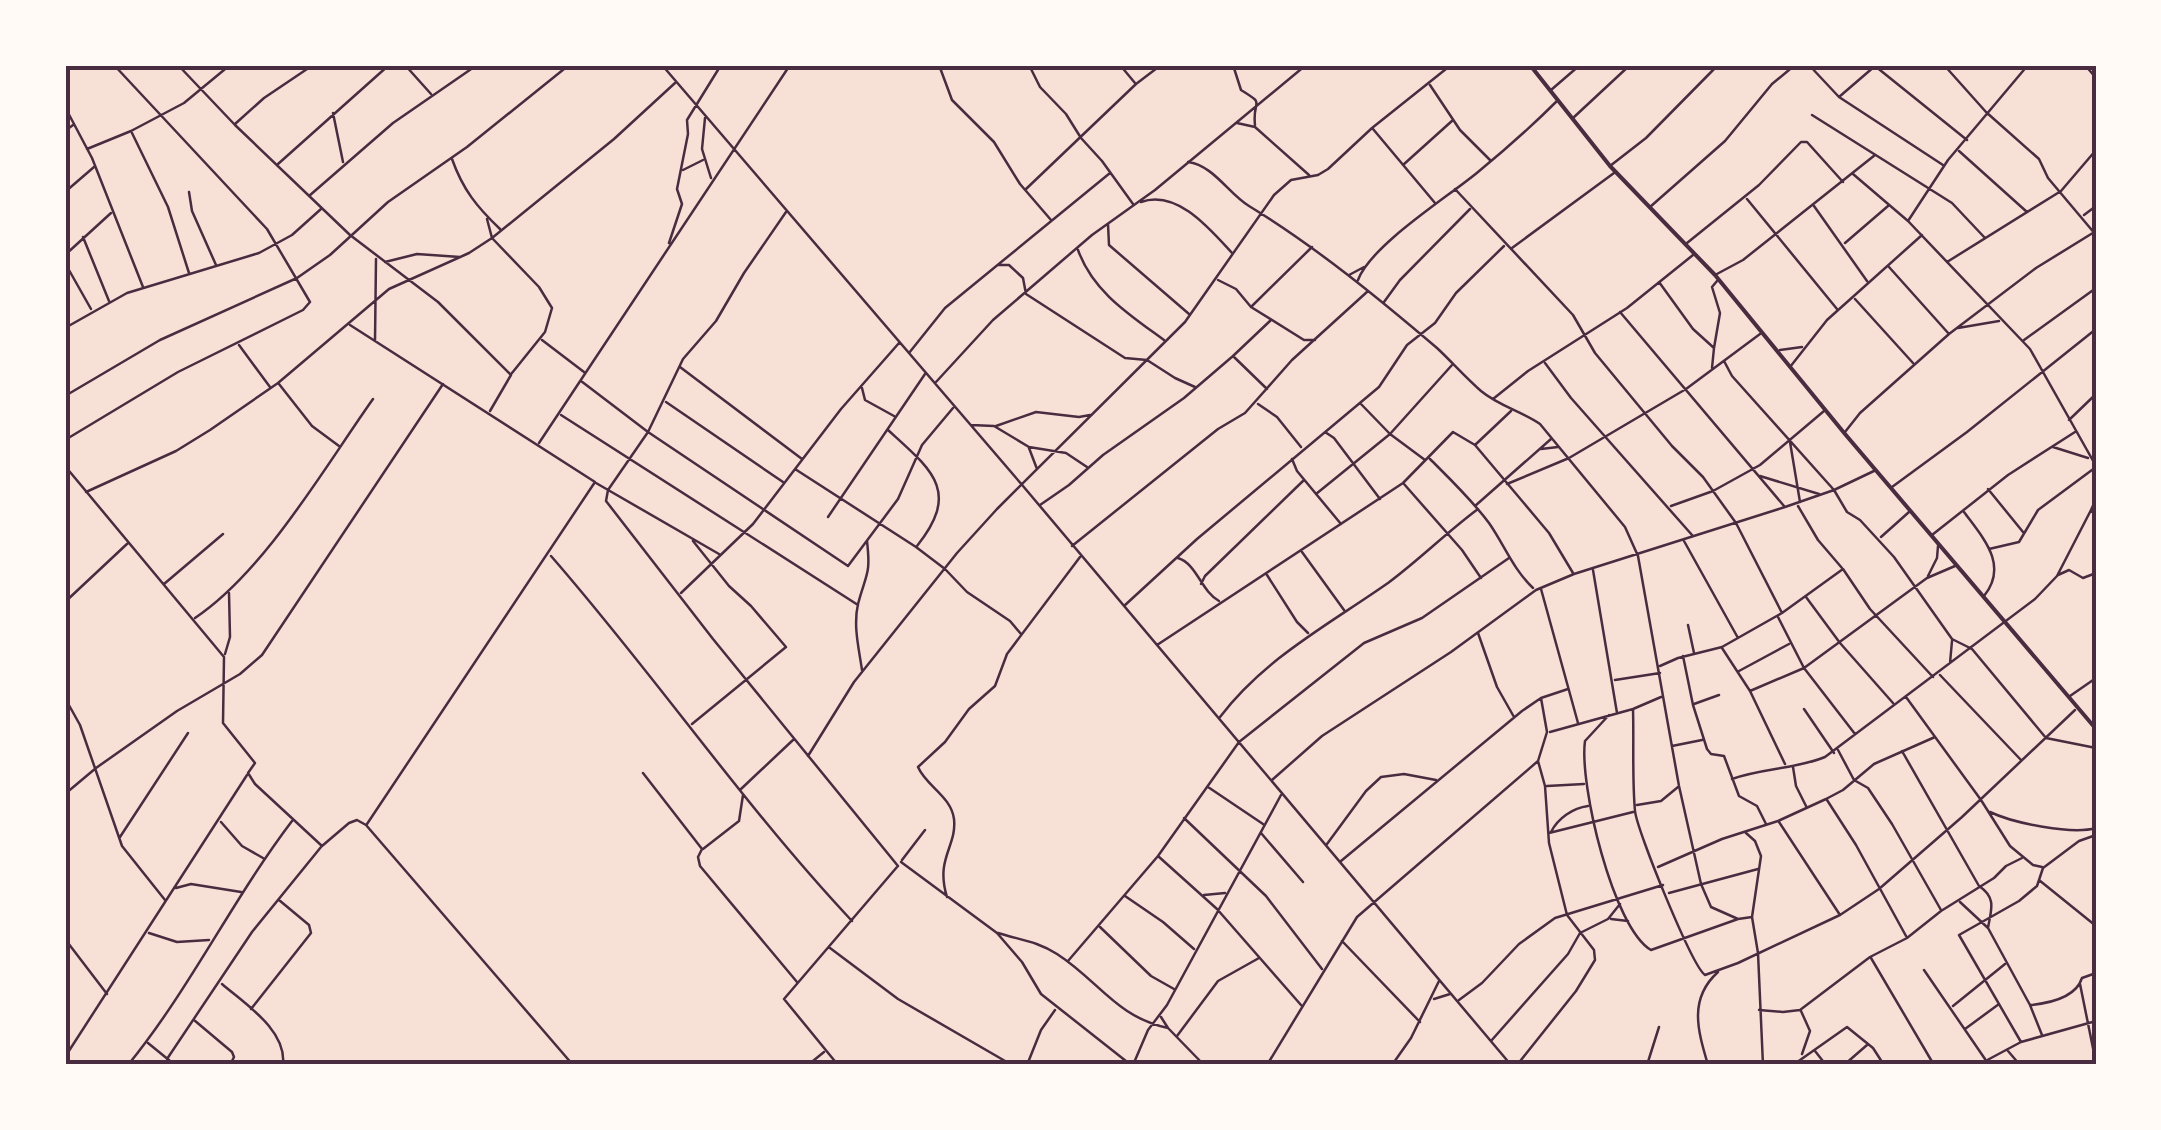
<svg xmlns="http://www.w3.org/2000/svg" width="2161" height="1130" font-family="Cabin,sans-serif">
<rect width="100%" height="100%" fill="#f7e1d7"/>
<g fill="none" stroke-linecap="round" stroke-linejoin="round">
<path stroke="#4a2c40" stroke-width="2.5" d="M178,65L235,125L350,235L438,302L511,375L490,411
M405,65L431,94
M662,65L1023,486L1511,1065
M939,65L952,100L994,142L1020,184L1051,220
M1029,65L1040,87L1066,114L1081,138L1102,161L1133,204
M1120,65L1135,83
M1233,65L1241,90C1267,106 1252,98 1255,125
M1235,65L1243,68L1246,65
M1809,65L1839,97L1943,165
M1944,65L1986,112L2039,159L2048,178L2096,235
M2085,65L2096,78
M1875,66L1967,140
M65,68L68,65
M1430,85L1460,130L1490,160
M1551,90L1580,65
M1839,97L1875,66
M65,107L92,158L143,287
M333,113L343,162
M1812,115L1952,203L1985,238
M705,118L702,149L711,178
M1573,118L1630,65
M1237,123L1255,127L1309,175
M235,124L264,98L313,65
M1373,129L1435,203
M65,131L73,125
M132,133L168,207L189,273
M87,149L131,131L184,103L230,65
M1959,151L2027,212
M452,159C463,190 477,207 500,229
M1188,162C1213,165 1229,194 1249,206C1316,247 1377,297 1437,348C1452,362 1465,377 1481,391C1499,406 1521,411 1540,424L1625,527L1638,556L1679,786L1701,884L1711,907L1738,919
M278,164L389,65
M1403,165L1453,120
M1610,166L1646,138L1718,65
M683,170L703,160
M1853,174L1908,221L2030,349L2096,466
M1026,189L1136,84L1161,65
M1455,189L1573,315L1595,353L1672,446L1703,477L1736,523L1782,613
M65,192L94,167
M189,192L192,211L216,265
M309,196L393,123L477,65
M1747,199L1837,309
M1141,202C1177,189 1210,229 1232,253
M1814,206L1867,281
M1650,207L1725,141L1772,84L1795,65
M786,212L744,273L716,321L683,359L648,432L608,490L606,501L713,639L898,866
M2084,215L2096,206
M487,219L492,238L539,287L552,308L545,332L512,373
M1908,221L1948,160L2028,65
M1108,224L1109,245L1189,314
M83,237L109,301
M669,243L682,204L677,189L688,134L687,120L721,65
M1687,243L1759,185L1801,142H1807L1843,182
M1845,243L1888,206
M1512,248L1614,173
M1078,250C1093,292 1130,315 1164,340
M65,255L111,213
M385,262L417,254L460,257
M1947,262L2061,191L2096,150
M65,263L91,309
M998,265H1009L1023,278L1026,294L1125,358L1147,360L1175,378L1195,387
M1889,267L1949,334
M1349,275L1364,267
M1715,275L1743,260L1875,155
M1218,280L1236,289L1251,307L1304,340H1315
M1358,280C1371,245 1448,197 1478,172C1506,149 1533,125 1558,100
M1659,282L1693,329L1714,348L1712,368
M1855,299L1913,363
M1384,302L1400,280L1470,209
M1251,307L1312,247
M1620,312L1784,506
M350,325L595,482L367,824
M65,328L127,293L259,253L292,235L321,209
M1958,328L1999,321
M542,340L584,372
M2024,340L2096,288
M375,341L376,259
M239,345L270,387
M1714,348L1720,313L1712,287L1717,281
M1780,350L1802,347
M909,353L945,308L1110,173
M1233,356L1271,320
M1724,361L1732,376L1834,490L1847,512L1860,520L1894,557L1952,639L1972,649L2046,738L2096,748
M1545,363L1571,398L1692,535
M680,367L802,459
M1790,367L1827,320L1922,235
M581,381L648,432L848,566L898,499L922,445L953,408
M936,382L993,320L1092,235L1155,190L1306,65
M279,384L312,426L339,446
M862,388L865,400L894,416
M65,396L160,340L297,278L330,255L388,202L467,147L569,65
M1493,399L1528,371L1627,308L1693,255
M666,402L783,482
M1360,403L1390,434L1425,460
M1258,404L1277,417L1301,447
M561,415L858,605
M2069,420L2096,394
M971,425L994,426L1029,447L1066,453L1087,467
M996,426L1036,412L1079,417L1090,415
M888,430C932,470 961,491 917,546
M1325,432L1334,438L1380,499
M1845,432L1860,413L1949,334L2036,268L2096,231
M65,440L178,372L303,310L310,302L267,229L114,65
M1790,442L1800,502
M539,443L790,65
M1475,445L1549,533L1573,573
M2053,447L2088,458
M1029,448L1037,469
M1541,449L1558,447
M1292,459L1297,471L1341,524
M1430,459C1450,479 1472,500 1489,523C1505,546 1513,569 1533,588
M65,466L224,657L223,723L255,763L248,773L255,784L322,846L349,823L357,820L366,825L573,1065
M795,469L916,547L945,569L967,592L1010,621L1021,634
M1760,476L1819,494
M596,483L719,554
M1404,484L1462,550L1481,578
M1507,484L1569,458L1686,389L1760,334
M1892,487L1967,432L2096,329
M1988,489L2023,532
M86,492L176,451L210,430L278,383L389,289L469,253L492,238L614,139L675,83
M1316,494L1390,434L1452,365
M2096,499L2091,510L2096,515
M1040,505L1069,485L1103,455L1184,398L1233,356L1267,389
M1475,506L1551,439
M1671,506L1713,491L1760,465L1824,411
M1798,506L1818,540L1842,568
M1964,512C1983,538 2009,565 1984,596
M828,517L925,374
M1932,535L2008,475L2075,432
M1881,537L1909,512
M1684,541L1738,638
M1072,546L1218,429L1245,413L1292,360L1368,291
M1989,549L2019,542L2038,510L2096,467
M1302,552L1344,610
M551,556C655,675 744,806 852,921
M1178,558C1197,564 1201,591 1219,601
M1593,570L1617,713
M1267,575L1297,622L1308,633
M2058,575L2069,570L2083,578L2096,573
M1928,576L1937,558L1938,546
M164,584L223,534
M1201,584L1205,576L1304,480
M1541,589L1578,723
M681,593L753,524L841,409L899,343
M1806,597L1840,643L1893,703
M65,602L128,543
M1124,606L1197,539L1379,387L1407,345L1435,323L1456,293L1504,246
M1778,617L1804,668L1855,734
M195,618C265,571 324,468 373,399
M1688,625L1694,653
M1478,633L1497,687L1514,717
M1157,645L1403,483L1453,432L1475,445L1511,411
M1722,648L1750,691L1785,764
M225,654L230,637L229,593
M1683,656L1693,705L1707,749L1711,754L1724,756L1739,796L1757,806L1766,824
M1950,663L1952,641
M1660,666L1678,658L1722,647L1782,613L1843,569L1870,609L1933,677
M862,670C859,649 853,626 858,604C866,573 871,576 867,541
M1739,671L1789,644
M1940,675L2021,760
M1615,680L1660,673
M1750,691L1804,668L1927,578L1955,566
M2070,696L2096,678
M1906,697L1981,800L2010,846L2033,865L2042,867
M65,698L80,725L122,846L165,900
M1694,704L1719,695
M1633,709C1634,742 1632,778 1635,811C1637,831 1692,966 1705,975L1738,963L1840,915L1879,889L1962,817L2075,710
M1804,709L1834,753
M1609,715L1585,741C1579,784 1613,928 1651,950L1738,919L1752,917
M1220,717C1265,658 1328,625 1388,583C1419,560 1447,532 1478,509
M692,724L786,647L751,606L729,586L693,541
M1550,732L1633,709L1661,697
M1672,746L1702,740
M1838,750L1854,780L1868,788L1892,824L1941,910
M1902,751L1979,886C1997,898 1991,910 1988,928
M808,756L854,682L957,553L997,509L1185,322L1274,195L1291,180L1318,175L1328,169L1372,128L1451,65
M1793,767L1796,786L1806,806
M643,773L702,849L698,857L700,866L797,982
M1732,779C1763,768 1796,769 1825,757L2035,599L2057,576L2091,510
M1272,780L1322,736L1451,652L1536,590L1574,574L1785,507L1834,490L1876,470
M1547,786L1584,784
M1208,787L1263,824
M741,789L793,740
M65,794L96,768L177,711L240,674L262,655L443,384
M1827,800L1856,845L1906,936
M1637,805L1661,801L1678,787
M1990,812C2013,823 2072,835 2096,828
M1184,818L1266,896L1322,969
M221,822L242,846L263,858
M1779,822L1840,915
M1551,832C1558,818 1573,808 1588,806
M1261,833L1303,882
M1549,833L1633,812
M1746,833L1755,841L1761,856L1752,917L1758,953L1763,1065
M120,837L188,733
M1327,844L1366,791L1381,777L1404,774L1436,780
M703,849L739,821L743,795
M1158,856L1217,909L1301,1005
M902,860L925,830
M1341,861L1522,711L1541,698L1568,689
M901,862L997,933L1022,962L1041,994L1131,1065
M1658,867L1722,839L1778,821L1826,799L1843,790L1874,764L1935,737
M2039,880L2096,926
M176,888L191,884L241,892
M1669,893L1758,869
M1204,895L1225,893
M1125,896L1163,922L1194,949
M947,897C935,858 957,847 954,819C951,796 926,786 918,767L945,742L969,709L995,686L1007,654L1080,557
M1960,902L1988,928L2030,1005L2042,1035
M1611,919L1628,921
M1100,927L1151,976L1174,989
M149,933L177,942L209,940
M998,933C1020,940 1037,941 1057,954C1099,981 1116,1017 1168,1028
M65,939L107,994
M1342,941L1420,1022
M830,948L898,999L1012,1065
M1871,958L1934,1065
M1068,961L1158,856L1239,742L1364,643L1422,618L1509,558
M1924,970L1985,1059
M222,984C245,1004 287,1030 283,1065
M2080,984L2096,1063
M1434,999L1450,994
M1459,1000L1482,983L1519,944L1555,918L1663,885
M2031,1005C2050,1003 2076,997 2082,978L2096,973
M1953,1006L2005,964
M251,1009L311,933L309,925L279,900
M1759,1010L1783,1012L1800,1010L1870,957L1907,938L1941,911L1994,878L2006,866L2022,858
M1801,1011L1810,1031L1802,1054
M1161,1017L1168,1028L1204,1065
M194,1020L232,1052L234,1057L230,1065
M1965,1029L1999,1004
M1177,1036L1218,981L1259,958
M1491,1041L1568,954L1580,933L1608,919L1620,904
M2021,1042L1959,935L2019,901L2037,886L2043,868L2079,841L2096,835
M148,1043L175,1065
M1815,1051L1826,1065
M2008,1051L2020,1065
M65,1057L247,775
M167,1059L252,932L321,847
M128,1065C190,989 232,900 292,821
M808,1065L824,1052
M838,1065L784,999L897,867
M1027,1065L1041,1030L1055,1010
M1133,1065L1148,1030L1167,1005L1281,795
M1267,1065L1357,917L1538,761
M1392,1065L1411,1038L1439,981
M1517,1065L1576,991L1595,960L1594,950L1567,915L1549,843L1545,786L1538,761L1547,732L1541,698
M1647,1065L1659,1027
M1708,1065C1698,1031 1688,999 1718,972
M1793,1065L1847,1027L1873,1048L1884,1065
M1844,1065L1867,1045
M1978,1065L2021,1042L2096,1021"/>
<path stroke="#4a2c40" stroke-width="4" d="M1530,65L1610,166L1715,275L1845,434L2096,729"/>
</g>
<rect width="2161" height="1130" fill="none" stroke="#fffaf5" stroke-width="135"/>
<rect x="68" y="68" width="2026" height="994" fill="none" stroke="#4a2c40" stroke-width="4"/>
</svg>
